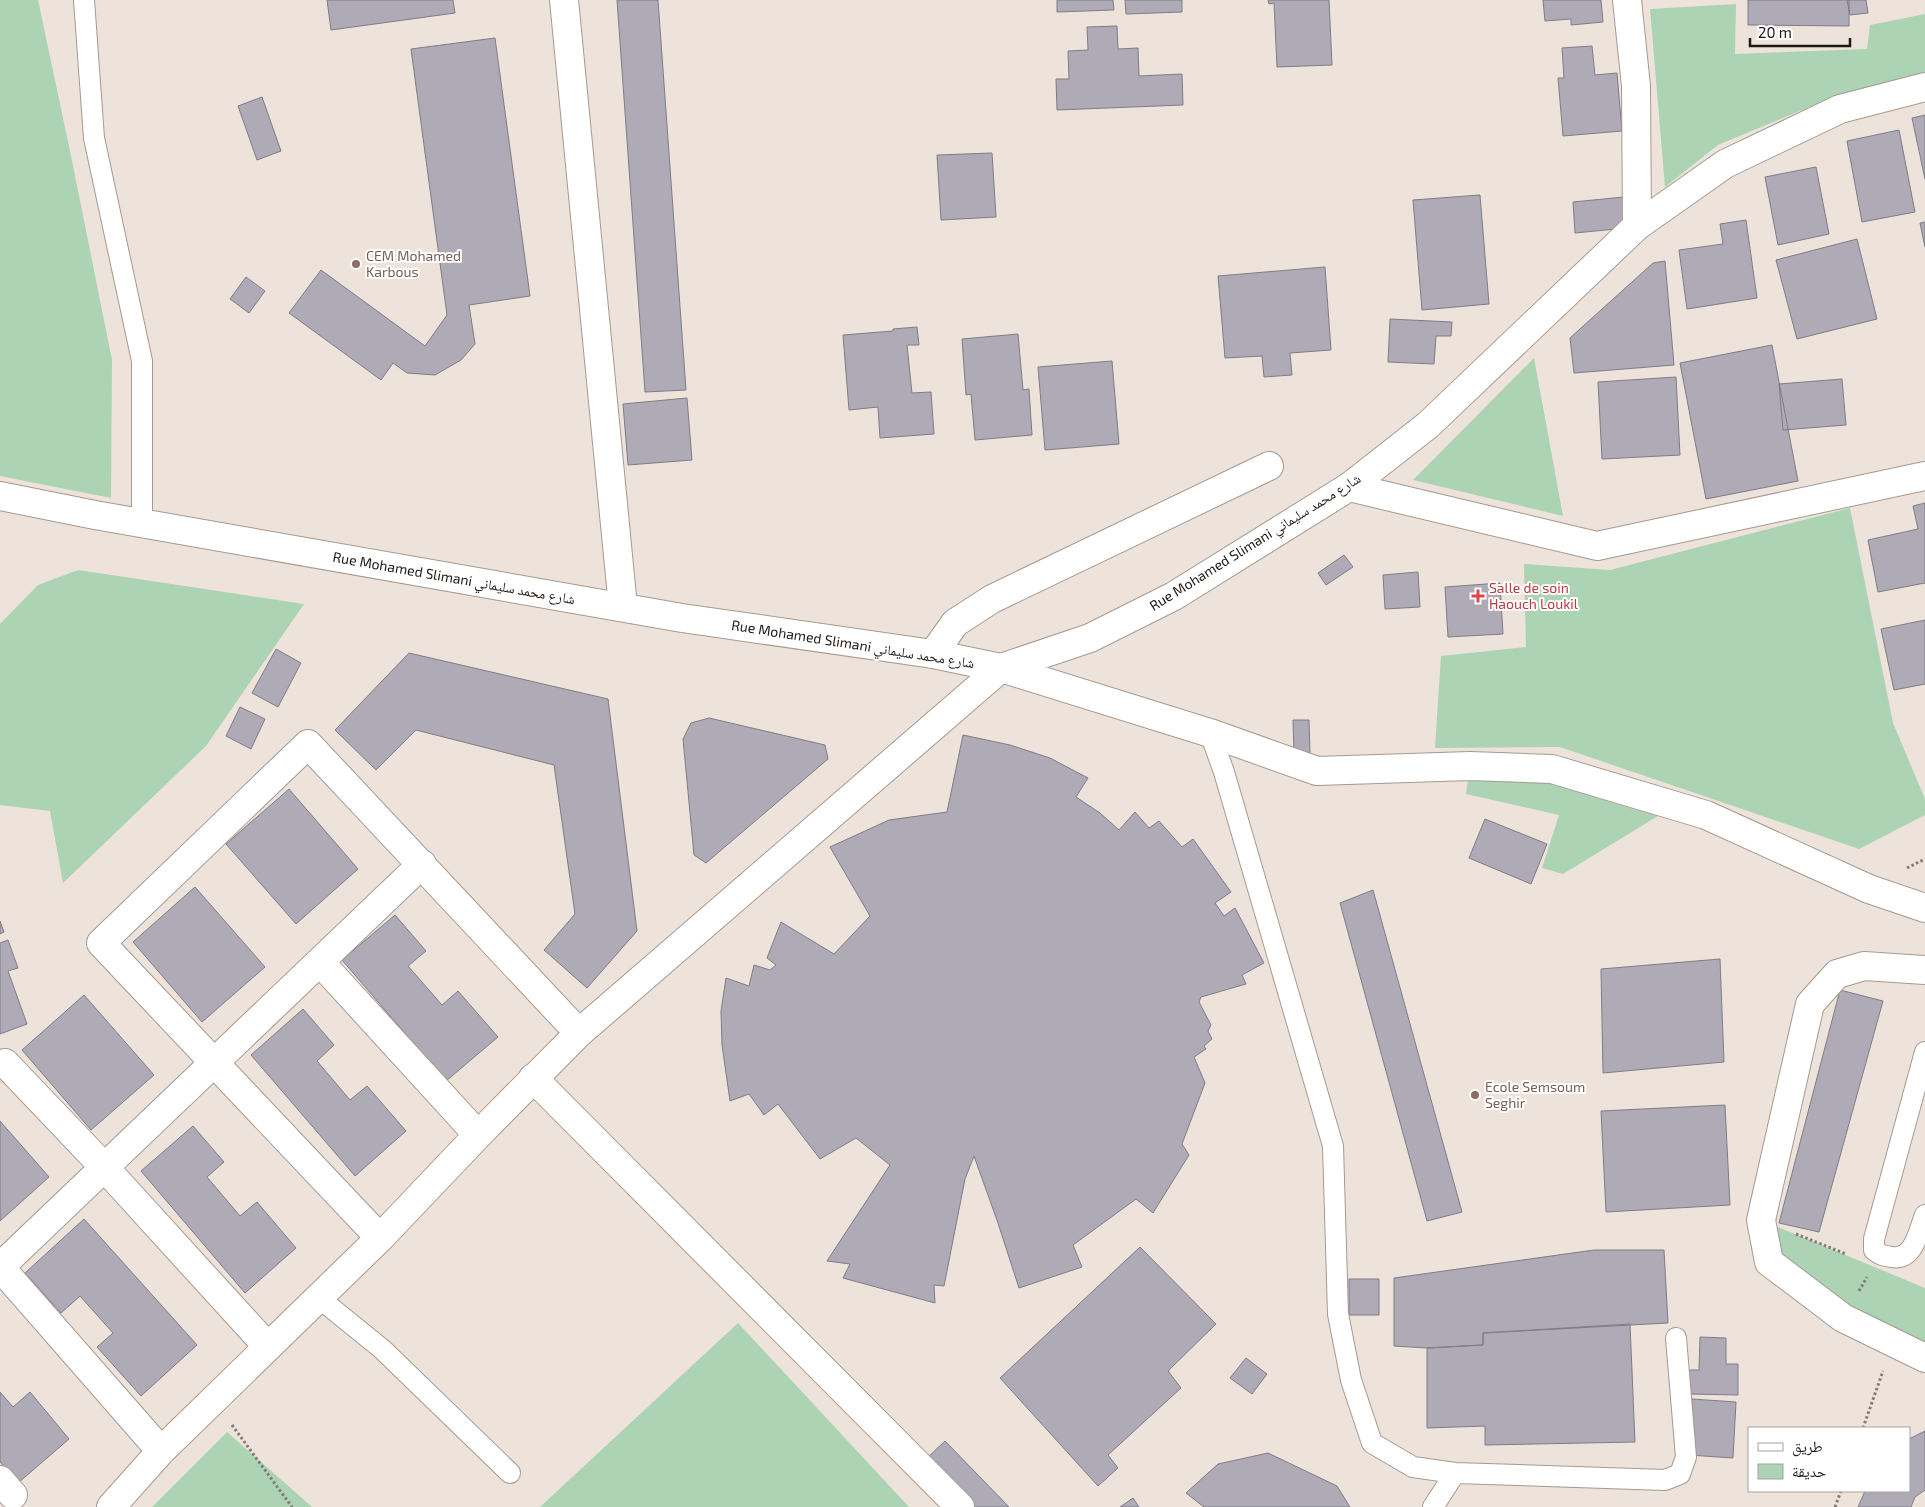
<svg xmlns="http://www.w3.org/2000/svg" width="1925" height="1507" font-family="'Exo 2','Noto Naskh Arabic',sans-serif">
<rect width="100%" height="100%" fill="#eee3da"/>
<path fill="#acd3b3" d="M0,0H38L70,151L112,360L111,498L0,476Z
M1736,4L1735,54L1867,49L1870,25L1925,14V73L1831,98L1718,145L1665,187L1650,9Z
M1534,358L1563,516L1413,480Z
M1850,508L1893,723L1925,799V815L1859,849L1560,747L1435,748L1441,656L1526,647L1524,564L1610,570Z
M78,570L304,604L206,746L63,883L50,811L0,805V624L38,585Z
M1470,766L1676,805L1563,874L1542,868L1559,815L1466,794Z
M1761,1220L1925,1288V1358L1769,1262Z
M738,1323L909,1507H540Z
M227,1432L312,1507H152Z"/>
<path fill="#aeabb7" stroke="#7e7c87" d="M327,0H453L455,13L331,30Z
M617,0H658L686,390L645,392Z
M1057,0H1113L1114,10L1057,12Z
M1125,0H1182V12L1126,14Z
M1268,0H1329L1332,65L1277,67L1274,3L1269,4Z
M1543,0H1601L1603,22L1571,25V19L1545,21Z
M1748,0H1849V26L1748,25Z
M1847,0H1866L1868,13L1850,15Z
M1117,26L1118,49L1138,48L1139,76L1182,74L1183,105L1057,110L1056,79H1069L1068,51L1088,50L1087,27Z
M495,38L530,296L469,305L475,344L461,360L435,375L407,373L393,363L381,380L289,313L321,270L425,346L447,315L411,49Z
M1592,46L1595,75L1617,73L1622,131L1563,136L1558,78H1564L1562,48Z
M262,97L281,151L257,160L238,106Z
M1925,115V179L1912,118Z
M1899,130L1915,212L1862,222L1847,141Z
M992,153L996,217L941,220L937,155Z
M1816,167L1829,234L1778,245L1765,177Z
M1480,195L1489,304L1422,310L1413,200Z
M1624,197L1626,228L1575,233L1573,202Z
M1746,220L1757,298L1687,309L1679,250L1723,244L1720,224Z
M1925,222V247L1920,223Z
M1857,239L1877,319L1797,339L1776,260Z
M1665,261L1674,365L1574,373L1570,338L1653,263Z
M1325,267L1331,350L1290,353L1292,375L1264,377L1262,356L1225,358L1218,276Z
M246,277L265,291L249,313L230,299Z
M1390,319L1452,322L1451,336H1436L1434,364L1388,362Z
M917,327L919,345H907L912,393L931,392L934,434L880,438L878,407L849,410L843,335L893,331V329Z
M1018,334L1023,390L1029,389L1032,435L975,440L971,394L966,395L962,339Z
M1772,345L1798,481L1706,499L1680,363Z
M1112,361L1119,444L1045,450L1038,367Z
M1676,377L1680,455L1602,459L1598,382Z
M1842,379L1846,425L1783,430L1779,384Z
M687,398L692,460L628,465L623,404Z
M1925,503V583L1878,592L1868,540L1918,529L1913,506Z
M1344,555L1353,567L1326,585L1318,573Z
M1418,572L1420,607L1385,609L1383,575Z
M1500,583L1503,634L1448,637L1445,587Z
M1925,620V684L1894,690L1881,629Z
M276,649L301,663L278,707L252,693Z
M409,653L608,699L637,931L587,988L544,950L575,914L554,765L416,730L376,770L335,730Z
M240,707L265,719L251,749L226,736Z
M709,718L825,745L828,759L706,863L694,855L683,739L691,723Z
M1293,720H1309L1310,753L1294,754Z
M963,735L1010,745L1050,758L1088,778L1076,797L1100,813L1119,830L1135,812L1149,828L1159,821L1182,847L1193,839L1231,892L1215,903L1224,916L1235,908L1264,963L1242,975L1246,984L1201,997L1199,1002L1211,1025L1208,1031L1212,1039L1204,1046L1206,1049L1194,1057L1205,1083L1182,1144L1189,1155L1153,1213L1136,1199L1073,1245L1082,1267L1019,1288L998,1223L974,1156L965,1179L944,1286L934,1285L935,1303L843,1278L850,1264L827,1261L890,1165L856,1138L820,1159L778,1104L764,1115L749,1094L730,1101L722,1045L721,1011L726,978L749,986L754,965L770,970L776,965L767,958L781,922L834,954L870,916L830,847L889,820L947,812Z
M289,789L358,869L296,924L226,844Z
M1485,819L1547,844L1531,884L1469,858Z
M195,887L265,967L202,1022L133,942Z
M1373,890L1462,1212L1427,1221L1340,903Z
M395,915L426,951L408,966L442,1005L458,991L498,1037L446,1081L342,960Z
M0,921L4,932L0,934Z
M8,940L18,968L8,971L27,1024L0,1034V943Z
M1720,959L1724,1062L1603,1073L1601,969Z
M1840,990L1883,1001L1819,1232L1779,1223Z
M84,995L154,1075L91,1130L22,1050Z
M303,1009L334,1045L317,1061L350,1100L367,1086L406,1131L355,1176L251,1055Z
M1725,1105L1730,1205L1606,1212L1601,1111Z
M0,1121L49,1177L0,1221Z
M193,1126L224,1162L207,1177L240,1216L257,1202L296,1248L245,1293L141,1171Z
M84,1219L197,1345L141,1396L97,1347L113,1333L80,1296L61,1313L25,1273Z
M1140,1247L1216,1324L1168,1371L1181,1388L1108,1455L1118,1468L1098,1486L1000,1378Z
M1594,1250H1664L1668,1323L1483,1333V1345L1427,1348L1394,1346V1278Z
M1349,1279H1379V1315H1349Z
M1630,1324L1635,1442L1485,1445V1426L1427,1428V1348L1483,1345V1333Z
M1700,1337L1726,1338V1364H1738V1395L1689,1394V1370H1699Z
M1246,1358L1267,1374L1252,1394L1230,1378Z
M0,1392L13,1407L30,1392L69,1439L18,1483L0,1462Z
M1692,1399L1736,1402L1733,1458L1689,1455Z
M1925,1431V1490L1915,1497L1911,1507H1858L1865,1491H1909V1439Z
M945,1441L1009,1507H967L923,1462Z
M1268,1453L1337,1486L1350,1507H1204L1186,1493L1218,1464Z
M1133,1498L1139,1507H1120Z"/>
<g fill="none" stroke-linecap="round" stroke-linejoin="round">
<defs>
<path id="lane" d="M84,0L94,138L142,361V523
M1210,733L1224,772L1333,1146L1338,1314L1351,1380L1372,1443L1413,1467L1455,1473L1665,1480L1680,1474L1686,1457L1676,1338
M1925,1052L1874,1239V1250C1880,1255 1884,1256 1892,1257C1914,1261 1919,1230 1925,1215
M319,1298L382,1349L510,1473
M1433,1507L1455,1473"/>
<path id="street" d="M564,0L623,607
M1627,0L1636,86L1637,226
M1349,487L1597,546L1925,476
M933,654L955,623L992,599L1269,466
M320,962L478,1135
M1925,970L1864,966L1837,974L1810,1004L1761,1220L1769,1262L1843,1318L1925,1358
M5,1063L105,1168L268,1347
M533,1078L960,1507
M380,1238L101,943L308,744L579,1033
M0,1267L422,864
M0,1267L161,1451
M0,1480L13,1495
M111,1507L161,1451L380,1238L478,1135L579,1033L1001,668L1210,733L1317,771L1470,766L1552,769L1706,815L1869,889L1925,908"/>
<path id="secondary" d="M0,496L95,515L682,618L933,654L1001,668L1090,638L1174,596L1349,487L1428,425L1637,226L1725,164L1840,109L1925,87"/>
</defs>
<use href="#lane" stroke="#a49a91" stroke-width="22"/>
<use href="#street" stroke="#a49a91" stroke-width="30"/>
<use href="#secondary" stroke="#a49a91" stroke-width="30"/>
<path stroke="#827b75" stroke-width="3" stroke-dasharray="2.5 2.5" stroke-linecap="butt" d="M1907,868L1925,859
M1796,1234L1846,1254
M1859,1291L1867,1277
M232,1425L292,1507
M1863,1428L1883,1371
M1835,1507L1841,1491"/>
<use href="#lane" stroke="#fff" stroke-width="20"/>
<use href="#street" stroke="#fff" stroke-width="28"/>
<use href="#secondary" stroke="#fff" stroke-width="28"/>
</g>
<g fill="#8d6e63" stroke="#fff" stroke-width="2">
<circle cx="356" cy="264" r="5"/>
<circle cx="1475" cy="1095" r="5"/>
</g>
<path fill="#e0444e" stroke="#fff" stroke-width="2" d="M1475.5 588.5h5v5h5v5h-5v5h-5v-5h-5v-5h5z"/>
<g text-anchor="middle" stroke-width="4" stroke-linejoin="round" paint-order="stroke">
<g font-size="14" fill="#785e54" stroke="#fff" text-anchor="start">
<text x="366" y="261">CEM Mohamed<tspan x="366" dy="16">Karbous</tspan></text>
<text x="1485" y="1092">Ecole Semsoum<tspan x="1485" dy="16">Seghir</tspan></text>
</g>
<g font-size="14" fill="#1d1a16" stroke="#fff">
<text transform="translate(1255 542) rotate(-32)" y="5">Rue Mohamed Slimani شارع محمد سليماني</text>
<text transform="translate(454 578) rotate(10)" y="5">Rue Mohamed Slimani شارع محمد سليماني</text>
<text transform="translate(853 644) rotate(9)" y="5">Rue Mohamed Slimani شارع محمد سليماني</text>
</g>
<g font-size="14" fill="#be3a42" stroke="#fff" text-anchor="start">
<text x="1489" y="593">Salle de soin<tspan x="1489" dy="16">Haouch Loukil</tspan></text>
</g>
</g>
<rect x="1748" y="1427" width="162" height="65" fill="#ffffff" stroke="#a5a3a2"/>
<rect x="1758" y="1443" width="25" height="8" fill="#ffffff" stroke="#a5a3a2"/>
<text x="1792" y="1452" font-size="15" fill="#1d1a16">طريق</text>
<rect x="1758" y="1464" width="25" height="15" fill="#acd3b3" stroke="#a5a3a2"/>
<text x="1792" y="1477" font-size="15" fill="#1d1a16">حديقة</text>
<path d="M1750 38v8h100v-8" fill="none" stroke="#1d1a16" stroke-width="2.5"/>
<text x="1758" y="38" font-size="15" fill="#1d1a16" stroke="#ffffff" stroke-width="4" paint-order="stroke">20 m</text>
</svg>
